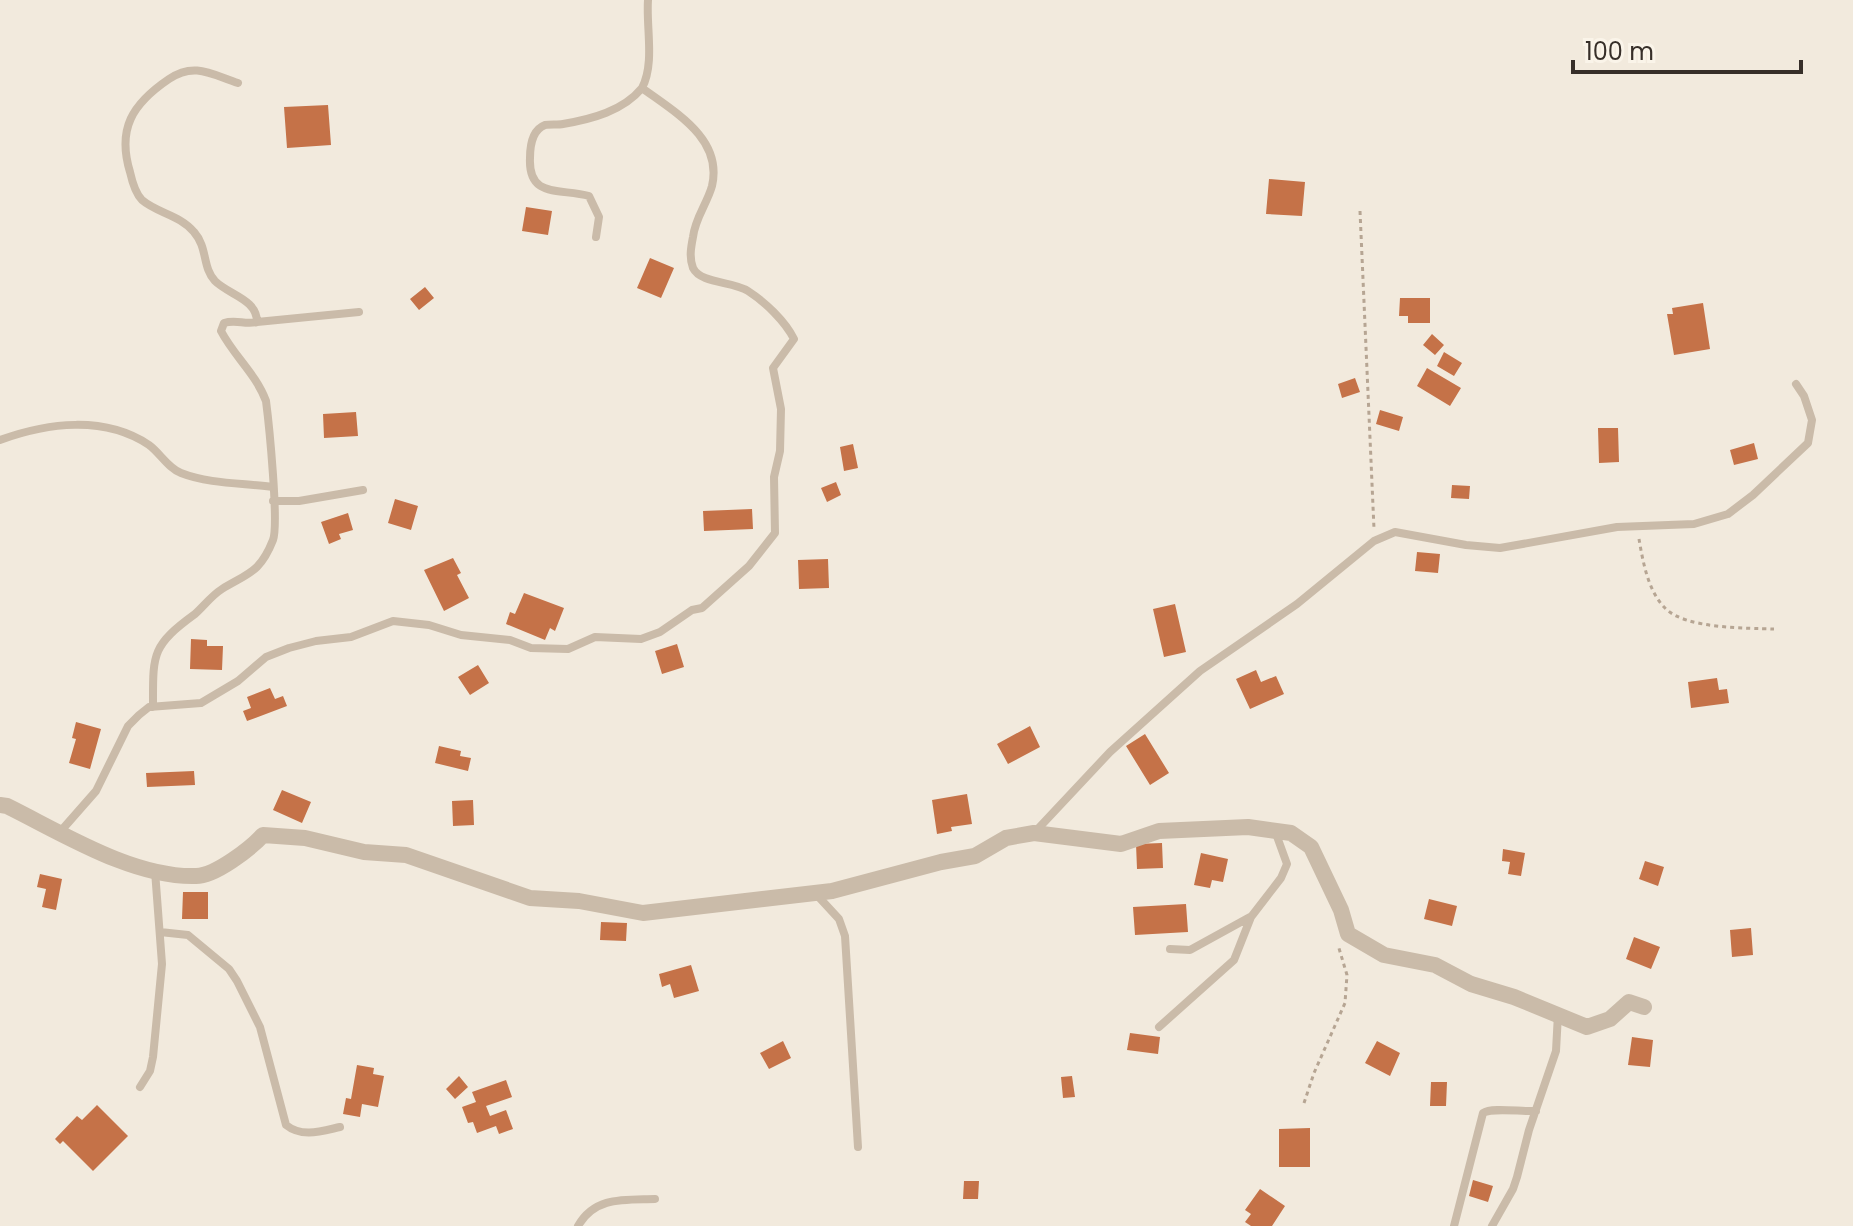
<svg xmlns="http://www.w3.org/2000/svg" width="1853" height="1226" font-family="Poppins,sans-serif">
<rect width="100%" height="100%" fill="#f2eadd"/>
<path fill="#c57248" d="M328,105L331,145L287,148L284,107Z
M1269,179L1305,182L1302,216L1266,214Z
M526,207L552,211L548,235L522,231Z
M650,258L674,268L661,298L637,288Z
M425,287L434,298L419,310L410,299Z
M1400,298H1430V323H1408V316H1399Z
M1703,303L1710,349L1674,355L1667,314H1673L1672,308Z
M1432,334L1444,345L1435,355L1423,345Z
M1444,352L1462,363L1454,376L1437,366Z
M1427,368L1461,388L1450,406L1417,386Z
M1355,378L1360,392L1342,398L1338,384Z
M1380,410L1403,417L1399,431L1376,424Z
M356,412L358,436L324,438L323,414Z
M1598,428H1618L1619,462L1599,463Z
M1754,443L1758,459L1734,465L1730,450Z
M853,444L858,468L844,471L840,447Z
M836,482L841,495L827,502L821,488Z
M1452,485L1470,486L1469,499L1451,498Z
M395,499L418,506L411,530L388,523Z
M752,509L753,529L704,531L703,511Z
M348,513L353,530L339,534L341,539L329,544L321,522Z
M1417,552L1440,554L1438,573L1415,571Z
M453,558L461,573L457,575L469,598L444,611L424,570Z
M828,559L829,588L799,589L798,560Z
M524,593L564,608L555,631L550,628L545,640L506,624L510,612L515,614Z
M1175,604L1186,652L1164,657L1153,609Z
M191,639L207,640V646H223L222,670L190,669Z
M677,644L684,667L662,674L655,651Z
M478,665L489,683L470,695L458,677Z
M1256,670L1261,682L1276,676L1284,694L1250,709L1236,679Z
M1717,678L1719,690L1727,689L1729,703L1691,708L1688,682Z
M270,688L275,699L283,696L287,706L247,721L243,711L251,708L247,697Z
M76,722L101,729L90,769L69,763L76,739L72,738Z
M1030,726L1040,747L1008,764L997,744Z
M1145,734L1169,773L1150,785L1126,746Z
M439,746L461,751L460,756L471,758L468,771L435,763Z
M194,771L195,785L147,787L146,773Z
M282,790L311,802L302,823L273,810Z
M967,794L972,824L951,827L952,831L937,834L932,800Z
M473,800L474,825L453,826L452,801Z
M1162,843L1163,868L1137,869L1136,844Z
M1503,849L1525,853L1521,876L1508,874L1510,862L1502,861Z
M1201,853L1228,859L1223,882L1212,880L1210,888L1194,885Z
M1645,861L1664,867L1658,886L1639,879Z
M40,874L62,879L56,910L42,907L46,889L37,887Z
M183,892H208V919H182Z
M1429,899L1457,906L1452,926L1424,919Z
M1186,904L1188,932L1135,935L1133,907Z
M601,922L627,923L626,941L600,940Z
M1751,928L1753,955L1732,957L1730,930Z
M1634,937L1660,947L1651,969L1626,959Z
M691,965L699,991L674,998L670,984L662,987L659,974Z
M1130,1033L1160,1037L1158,1054L1127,1050Z
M1632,1037L1653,1040L1650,1067L1628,1065Z
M783,1041L791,1058L769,1069L760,1053Z
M1377,1041L1400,1053L1390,1076L1365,1063Z
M357,1065L374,1068L373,1074L384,1076L378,1107L362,1104L360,1117L343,1114L346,1098L351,1099Z
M459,1076L468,1087L455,1099L446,1089Z
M1072,1076L1075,1097L1063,1098L1061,1077Z
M506,1080L512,1097L486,1106L490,1116L506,1110L513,1129L499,1134L496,1126L477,1133L473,1122L468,1123L462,1107L476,1102L472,1092Z
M1431,1082H1447L1446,1106H1430Z
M97,1105L128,1136L93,1171L63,1141L60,1144L55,1139L77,1116L82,1120Z
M1310,1128V1167H1279V1129Z
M1473,1180L1493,1186L1488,1202L1469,1196Z
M964,1181H979L978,1199H963Z
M1260,1189L1285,1206L1272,1226H1251L1245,1222L1251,1214L1245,1210Z"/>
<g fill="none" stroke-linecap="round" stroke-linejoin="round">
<path stroke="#b6a593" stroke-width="3" stroke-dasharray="4 4" stroke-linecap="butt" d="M1360,211L1374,529
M1639,539C1643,562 1648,591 1665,608C1685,629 1746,628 1774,629
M1304,1103L1314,1073L1345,1003L1347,975L1338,945"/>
<path stroke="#cabba9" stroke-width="8" d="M596,237L599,217L589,196C561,188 528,199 530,158C530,147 532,130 545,125C550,124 558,125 563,124C592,119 623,111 642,88
M257,322L359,312
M0,440C47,423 104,415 149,445C160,453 168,468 181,473C209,484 243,483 273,487
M273,501H299L363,490
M153,707C153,654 151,646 195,614C204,606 211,596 222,589C248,573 260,573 273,540C279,524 269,424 266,401C256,374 234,356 221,331L224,323C236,319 245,325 257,322C257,299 229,295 215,281C202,267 208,248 194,232C180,215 157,213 142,200C135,193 132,181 130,172C117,129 132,104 169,79C194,62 211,74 238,83
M60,832L96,791L128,726L139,715L149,707L201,703L238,681L266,657L289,648L316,641L351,637L393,621L429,625L461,635L510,640L531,648L568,649L595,637L641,639L660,632L692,610L702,608L749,566L775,533L774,477L780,451L781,409L773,368L794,339C785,321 765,302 748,291C733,281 701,284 693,268C689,258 691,247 693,237C695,218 707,204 712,186C723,139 676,113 642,88C655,63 646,28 648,0
M1034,833L1110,752L1200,671L1297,604L1374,541L1395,532L1466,545L1500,548L1617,527L1694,524L1728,514L1753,495L1808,443L1812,420L1804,396L1796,384
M815,893L839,919L845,936L858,1147
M160,932L188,935L229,969L237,981L260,1027L286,1125C302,1138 322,1131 340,1127
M1170,949L1190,950L1250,917
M1159,1027L1234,960L1251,917L1281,878L1287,864L1275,831
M140,1087L150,1071L153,1057L162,964L155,871
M578,1226C595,1196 625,1200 655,1199
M1454,1226L1483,1113C1492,1107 1522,1112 1536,1111
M1492,1226L1513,1189L1517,1177L1529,1130L1556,1051L1558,1014"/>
<path stroke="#cabba9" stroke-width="16" d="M0,805L7,806C62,833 133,878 196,876C215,876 250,849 263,835L305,838L364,852L406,855L530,898L579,901L643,913L832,891L941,862L975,856L1006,838L1034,833L1121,844L1159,831L1248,827L1291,833L1311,847L1341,910L1348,934L1384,955L1435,965L1471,984L1514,997L1587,1027L1610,1019L1629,1002L1644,1007"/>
</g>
<path d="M1573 60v12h228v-12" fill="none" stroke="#372f29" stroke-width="4"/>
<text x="1585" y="60" font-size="24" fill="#372f29" stroke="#faf4e9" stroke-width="6" paint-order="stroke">100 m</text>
</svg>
